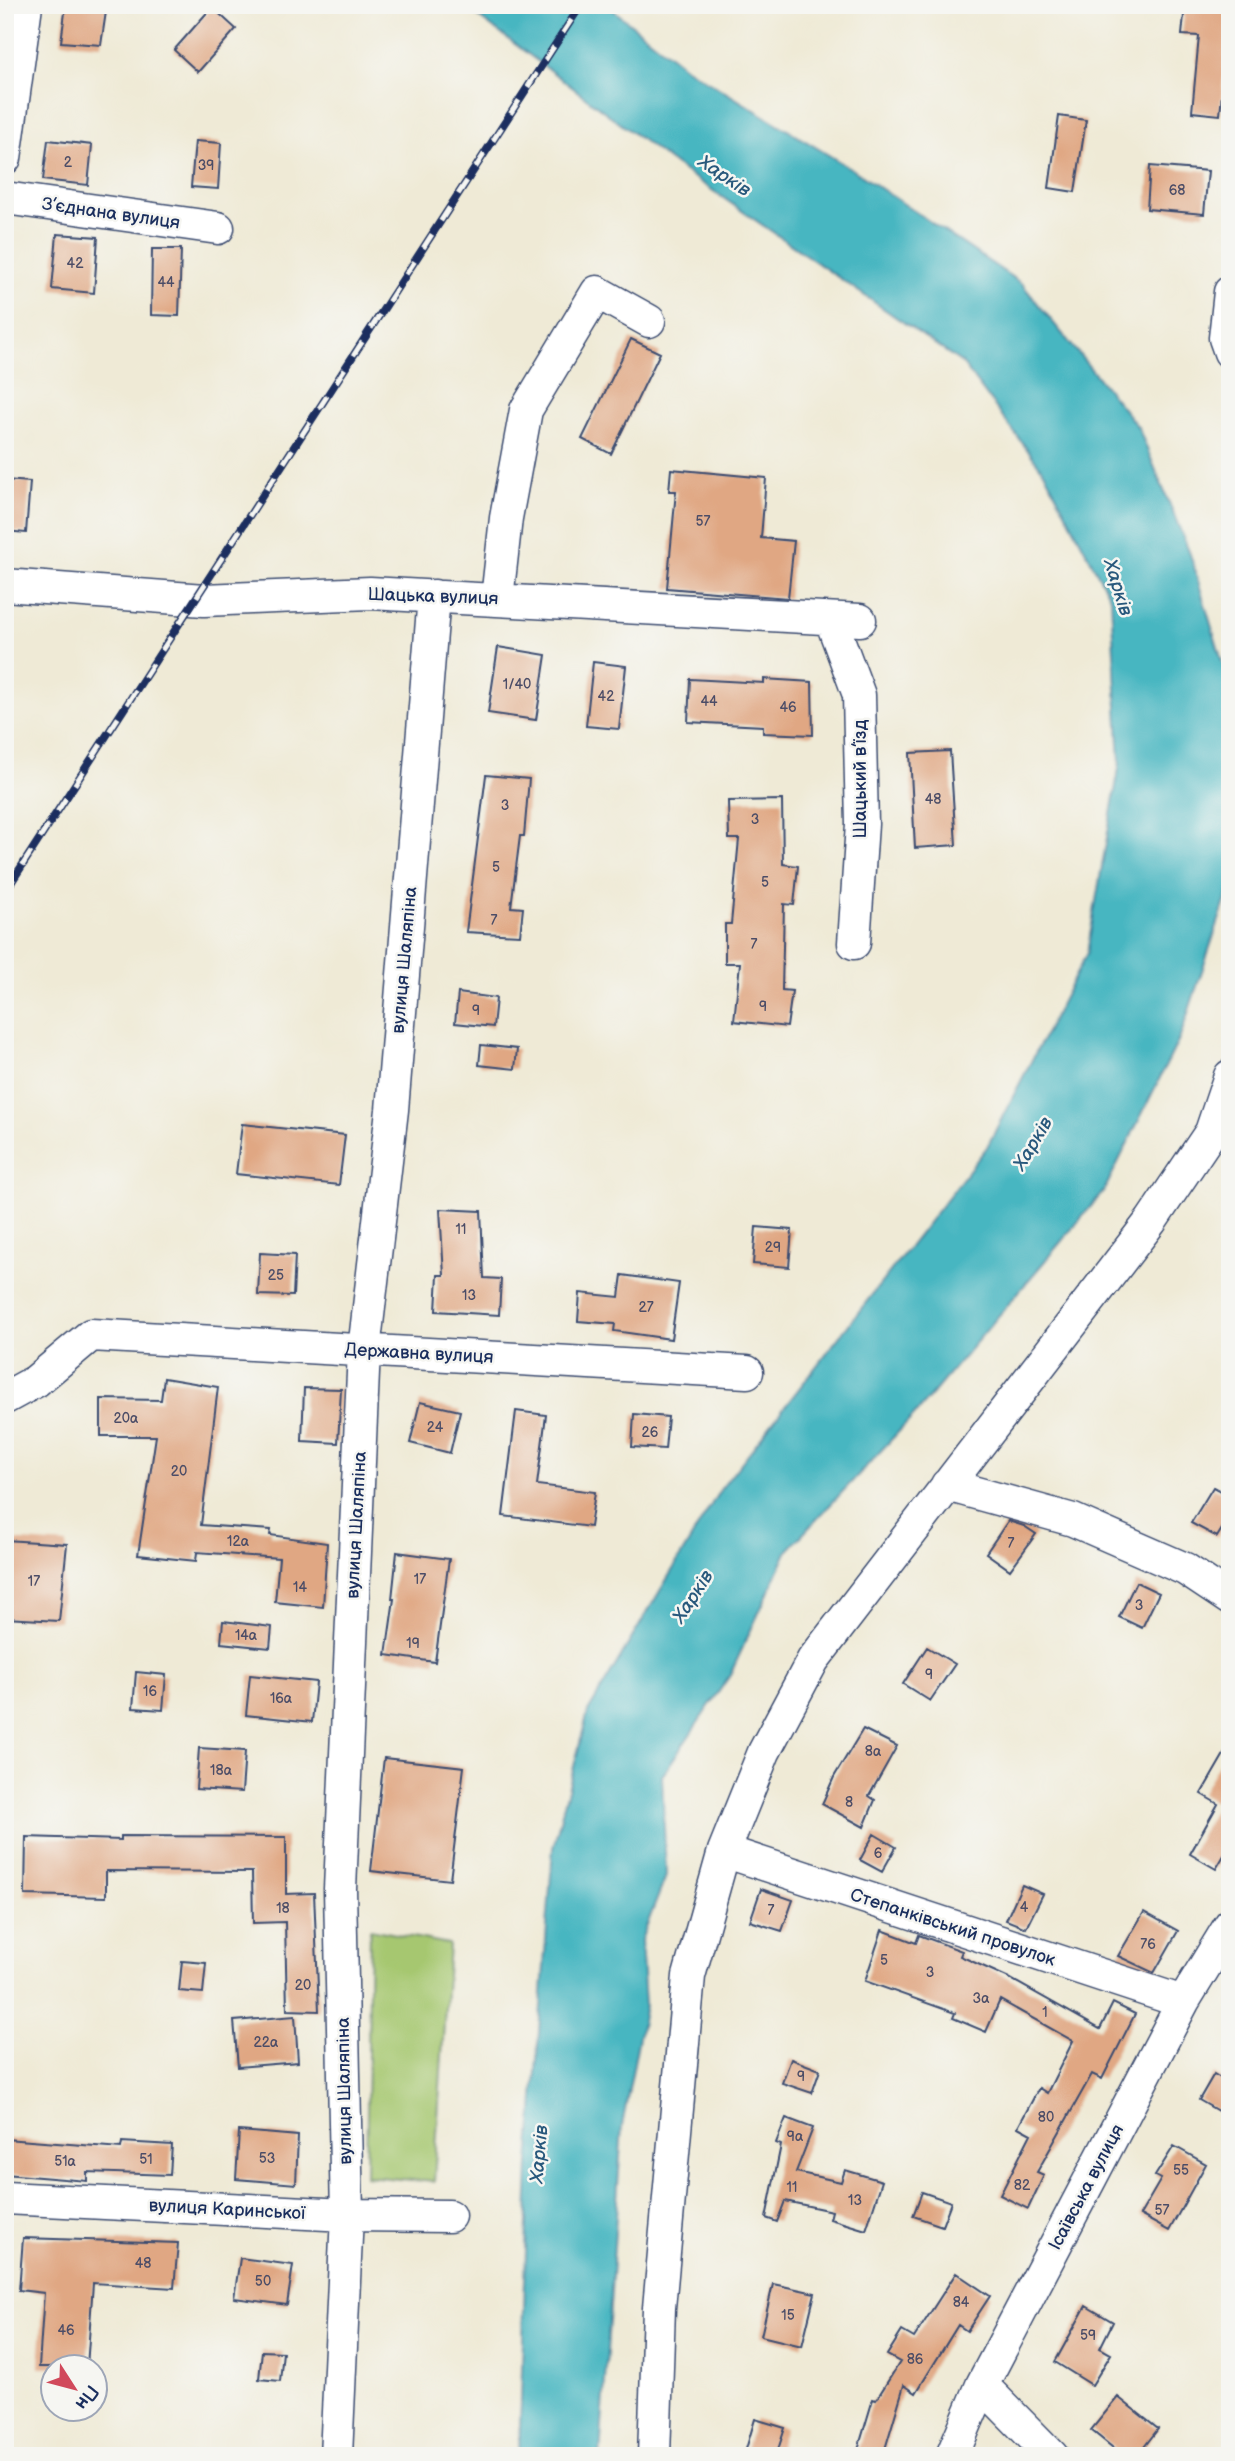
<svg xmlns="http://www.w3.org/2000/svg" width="1235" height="2461" font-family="'Balsamiq Sans',sans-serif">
<rect width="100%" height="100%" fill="#f6f6f2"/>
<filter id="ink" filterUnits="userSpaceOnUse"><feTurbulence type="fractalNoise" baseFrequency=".0143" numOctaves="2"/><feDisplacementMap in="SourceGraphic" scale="14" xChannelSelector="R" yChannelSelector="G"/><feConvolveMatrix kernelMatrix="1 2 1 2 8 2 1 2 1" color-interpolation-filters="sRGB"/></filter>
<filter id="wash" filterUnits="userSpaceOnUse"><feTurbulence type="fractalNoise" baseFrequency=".00686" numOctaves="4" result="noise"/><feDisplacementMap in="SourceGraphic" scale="28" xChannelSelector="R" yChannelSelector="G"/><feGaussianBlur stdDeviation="1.57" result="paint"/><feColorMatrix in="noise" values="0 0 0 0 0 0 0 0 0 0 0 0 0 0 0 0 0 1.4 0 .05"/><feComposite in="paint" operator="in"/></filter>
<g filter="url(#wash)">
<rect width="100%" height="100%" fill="#efead6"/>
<path fill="#a6c770" stroke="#607b67" stroke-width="2" d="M370,1929L449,1944L434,2182L366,2176Z"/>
<path fill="#47b6c1" stroke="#317290" stroke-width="2" d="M463,5H607L686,68L858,173L1022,284L1138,427L1190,554L1230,688V887L1180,1037L1104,1191L918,1411L788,1550L730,1675L662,1776L666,1876L641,1940L645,2005L622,2126L600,2456H519L529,2163L553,1848L588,1712L720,1490L987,1147L1087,953L1120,762L1111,599L1045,473L962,363L670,161Z"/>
<g id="blocks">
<path fill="#e0a783" d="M66,5H107L101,45L61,42Z
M1185,5L1230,8L1220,115L1192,112L1199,36L1182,35Z
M212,7L236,29L198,72L174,50Z
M1059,116L1086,120L1075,192L1049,188Z
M48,140L92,145L88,185L43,180Z
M195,141L221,143L218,189L191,187Z
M1150,166L1208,171L1204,214L1147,209Z
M57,234L98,237L94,293L52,289Z
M152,249H181L179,316L151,315Z
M631,339L660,353L611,454L582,439Z
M671,469L766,478L761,538L794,541L788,598L667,588L676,491H669Z
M5,480L30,482L26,533L5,531Z
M498,647L546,655L536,720L488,713Z
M593,662L626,666L619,729L586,726Z
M690,679L764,683V679L812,682L813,735L763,733V726L688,722Z
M950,751L956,845L915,848L910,753Z
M486,775L529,779L524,836H520L511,907L523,908L520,935L466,932Z
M782,800L783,864L798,866L794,905L784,904L782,990L792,991L787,1027L734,1021L740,963H725V924H731L739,839H729L728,801Z
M458,993L496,998L493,1027L455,1023Z
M481,1045L517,1049L515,1069L479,1065Z
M242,1124L345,1135L339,1185L236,1174Z
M440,1209L481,1211L484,1278L501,1279L499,1315L436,1311L438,1275H444Z
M756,1227L792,1230L789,1267L753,1264Z
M260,1253L295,1255L293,1296L258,1295Z
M622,1275L679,1283L671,1339L614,1331L615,1324L578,1321L580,1293L619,1297Z
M164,1378L218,1387L201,1525L271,1530L270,1535L327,1543L323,1607L275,1602L279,1558L197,1552L196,1561L138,1555L156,1436H101V1399L161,1400Z
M304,1388L341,1389L338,1443L302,1441Z
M420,1402L460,1411L450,1453L410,1443Z
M516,1411L546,1415L537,1485L595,1492L590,1527L503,1516Z
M634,1414L668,1417L665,1449L632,1447Z
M1213,1487L1230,1496V1516L1217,1537L1191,1523Z
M1008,1521L1024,1526L1036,1534L1010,1570L986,1553Z
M5,1540L67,1544L59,1621L5,1618Z
M397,1552L449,1559L435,1662L386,1655L394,1599H392Z
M1136,1582L1159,1593L1142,1628L1119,1617Z
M223,1621L272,1627L270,1648L221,1643Z
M927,1647L955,1664L930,1701L903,1684Z
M136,1672L166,1675L163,1710L133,1708Z
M250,1675L316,1682L312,1722L246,1715Z
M863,1729L897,1746L869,1796L875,1800L864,1827L822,1804L834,1777Z
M1230,1744V1845L1216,1869L1190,1854L1218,1804L1201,1794Z
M199,1748L245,1751L242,1792L196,1789Z
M384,1758L464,1767L450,1880L371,1871Z
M874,1834L896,1847L882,1872L860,1860Z
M121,1836L286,1837V1894L314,1893L319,2011L287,2010L285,1922L253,1923L252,1872L106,1871V1897L25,1895L26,1837L121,1840Z
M1022,1885L1043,1894L1026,1928L1006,1920Z
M761,1889L793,1900L782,1931L750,1921Z
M1144,1912L1178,1931L1154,1973L1118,1956Z
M882,1930L916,1943L919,1935L962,1951L960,1956L1009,1978L1100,2029L1113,2003L1135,2014L1102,2079L1092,2074L1037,2172L1044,2175L1028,2209L1000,2195L1031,2134L1018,2127L1039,2088L1047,2093L1073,2041L1000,2000L986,2032L953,2018L955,2013L865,1981Z
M182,1961L206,1963L203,1993L179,1991Z
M295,2016L298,2062L238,2067L234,2021Z
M791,2059L820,2070L812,2093L782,2083Z
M1214,2074L1230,2084V2118L1199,2100Z
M786,2118L813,2128L796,2172L841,2182L845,2170L882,2181L866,2230L830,2219L832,2211L785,2201L777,2222L766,2218L781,2145L776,2143Z
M239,2131L298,2136L296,2184L236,2179Z
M5,2139L121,2148L122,2142L172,2145L170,2175L87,2172V2181L5,2174Z
M1174,2146L1206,2164L1169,2231L1140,2215L1161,2179L1155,2176Z
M922,2192L951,2202L942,2226L913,2216Z
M23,2238L178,2243L174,2288L93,2283L87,2367H39L44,2293L19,2290Z
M240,2258L293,2265L287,2305L234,2298Z
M956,2273L990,2296L967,2331L958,2325L916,2393L904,2385L883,2456H856L873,2399L876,2400L900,2362L887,2355L902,2331L914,2338Z
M773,2284L815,2293L802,2346L761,2336Z
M1086,2306L1113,2322L1100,2348L1111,2354L1092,2385L1055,2362Z
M262,2351L283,2352L280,2381L259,2379Z
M1118,2397L1158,2429L1137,2456H1123L1091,2430Z
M755,2419L785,2428L776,2456H744Z"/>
</g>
</g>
<g filter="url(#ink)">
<use href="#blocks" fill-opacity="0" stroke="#3b4b70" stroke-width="2"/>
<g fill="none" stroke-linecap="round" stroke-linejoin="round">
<defs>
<path id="minor" d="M5,158L26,5
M5,198L218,228
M1230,292L1225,338L1230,352
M5,585L204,600L370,593L860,620
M497,599L506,518L526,410L597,292L649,321
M831,620L859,695L862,824L854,943
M5,1398L36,1381L91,1335L747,1372
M947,1485L1073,1520L1185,1569L1230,1599
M724,1851L1183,2002
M5,2198L347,2215L449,2216
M982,2385L1052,2456
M336,2456L347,2215L340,1889L364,1350L392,1110L434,596
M654,2456L659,2308L689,1976L724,1851L764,1752L813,1660L1151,1221L1211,1132L1230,1076
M952,2456L982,2385L1183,2002L1230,1925"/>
</defs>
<use href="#minor" stroke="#3b4b70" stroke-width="35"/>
<use href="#minor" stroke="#fff" stroke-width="32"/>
<defs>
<path id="rail" d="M5,892L581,5"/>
</defs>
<use href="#rail" stroke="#1b2f5e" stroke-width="8"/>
<use href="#rail" stroke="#f6f6f2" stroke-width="5" stroke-dasharray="16" stroke-linecap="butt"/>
</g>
</g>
<g text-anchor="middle" stroke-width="5" stroke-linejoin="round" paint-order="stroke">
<g font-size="14" fill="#4c4d67">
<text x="68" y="167">2</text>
<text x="206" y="170">39</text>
<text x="1177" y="195">68</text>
<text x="75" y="268">42</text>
<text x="166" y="287">44</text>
<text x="703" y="526">57</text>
<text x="517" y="689">1/40</text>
<text x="606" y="701">42</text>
<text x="709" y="706">44</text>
<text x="788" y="712">46</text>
<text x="933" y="804">48</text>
<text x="505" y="810">3</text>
<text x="755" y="824">3</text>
<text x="496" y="872">5</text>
<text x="765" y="887">5</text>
<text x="494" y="925">7</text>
<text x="754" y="949">7</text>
<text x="763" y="1011">9</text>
<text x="476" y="1015">9</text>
<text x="461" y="1234">11</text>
<text x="773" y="1252">29</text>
<text x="276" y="1280">25</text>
<text x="469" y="1300">13</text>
<text x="646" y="1312">27</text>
<text x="126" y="1423">20а</text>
<text x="435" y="1432">24</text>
<text x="650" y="1437">26</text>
<text x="179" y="1476">20</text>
<text x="238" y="1546">12а</text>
<text x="1011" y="1548">7</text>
<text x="420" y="1584">17</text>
<text x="34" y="1586">17</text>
<text x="300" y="1592">14</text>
<text x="1139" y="1610">3</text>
<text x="246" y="1640">14а</text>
<text x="413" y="1648">19</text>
<text x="929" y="1679">9</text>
<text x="150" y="1696">16</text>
<text x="281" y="1703">16а</text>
<text x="873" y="1756">8а</text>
<text x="221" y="1775">18а</text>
<text x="849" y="1807">8</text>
<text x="878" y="1858">6</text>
<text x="1024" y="1912">4</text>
<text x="283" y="1913">18</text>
<text x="771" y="1915">7</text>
<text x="1148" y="1949">76</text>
<text x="884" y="1965">5</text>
<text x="930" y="1977">3</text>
<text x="303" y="1990">20</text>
<text x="981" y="2003">3а</text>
<text x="1045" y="2017">1</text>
<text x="266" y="2047">22а</text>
<text x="801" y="2081">9</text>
<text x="1046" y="2122">80</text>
<text x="795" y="2141">9а</text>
<text x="267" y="2163">53</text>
<text x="146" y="2164">51</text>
<text x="65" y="2166">51а</text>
<text x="1181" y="2175">55</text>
<text x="1022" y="2190">82</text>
<text x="792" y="2192">11</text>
<text x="855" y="2205">13</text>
<text x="1162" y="2215">57</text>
<text x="143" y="2268">48</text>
<text x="263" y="2286">50</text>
<text x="961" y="2307">84</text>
<text x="788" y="2320">15</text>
<text x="66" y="2335">46</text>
<text x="1088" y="2340">59</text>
<text x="915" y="2364">86</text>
</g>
<g font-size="18" fill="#1b2f5e" stroke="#f6f6f2">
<text transform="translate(111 213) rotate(8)" y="6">З’єднана вулиця</text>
<text transform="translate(433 596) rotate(2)" y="6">Шацька вулиця</text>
<text transform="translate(860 779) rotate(-90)" y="6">Шацький в’їзд</text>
<text transform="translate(404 960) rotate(-85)" y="6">вулиця Шаляпіна</text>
<text transform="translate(419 1353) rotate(3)" y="6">Державна вулиця</text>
<text transform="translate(356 1525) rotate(-87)" y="6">вулиця Шаляпіна</text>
<text transform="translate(953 1927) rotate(18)" y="6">Степанківський провулок</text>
<text transform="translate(344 2091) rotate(-91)" y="6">вулиця Шаляпіна</text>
<text transform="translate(1086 2187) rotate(-62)" y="6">Ісаївська вулиця</text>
<text transform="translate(227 2209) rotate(3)" y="6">вулиця Каринської</text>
</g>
<g font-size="19" font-style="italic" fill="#28587c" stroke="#f6f6f2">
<text transform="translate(725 175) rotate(34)" y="7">Харків</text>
<text transform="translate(1119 587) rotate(73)" y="7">Харків</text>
<text transform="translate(1032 1143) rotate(-59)" y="7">Харків</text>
<text transform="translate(692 1596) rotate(-57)" y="7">Харків</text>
<text transform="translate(538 2154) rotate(-85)" y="7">Харків</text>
</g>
</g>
<rect width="1235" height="2461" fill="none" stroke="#f6f6f2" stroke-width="28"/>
<g transform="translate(74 2388) rotate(126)"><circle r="33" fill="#f6f6f2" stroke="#9ea6b7" stroke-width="2"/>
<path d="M0-5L12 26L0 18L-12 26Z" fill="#d1495b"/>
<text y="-10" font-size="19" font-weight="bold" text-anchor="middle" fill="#1b2f5e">Пн</text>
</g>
</svg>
